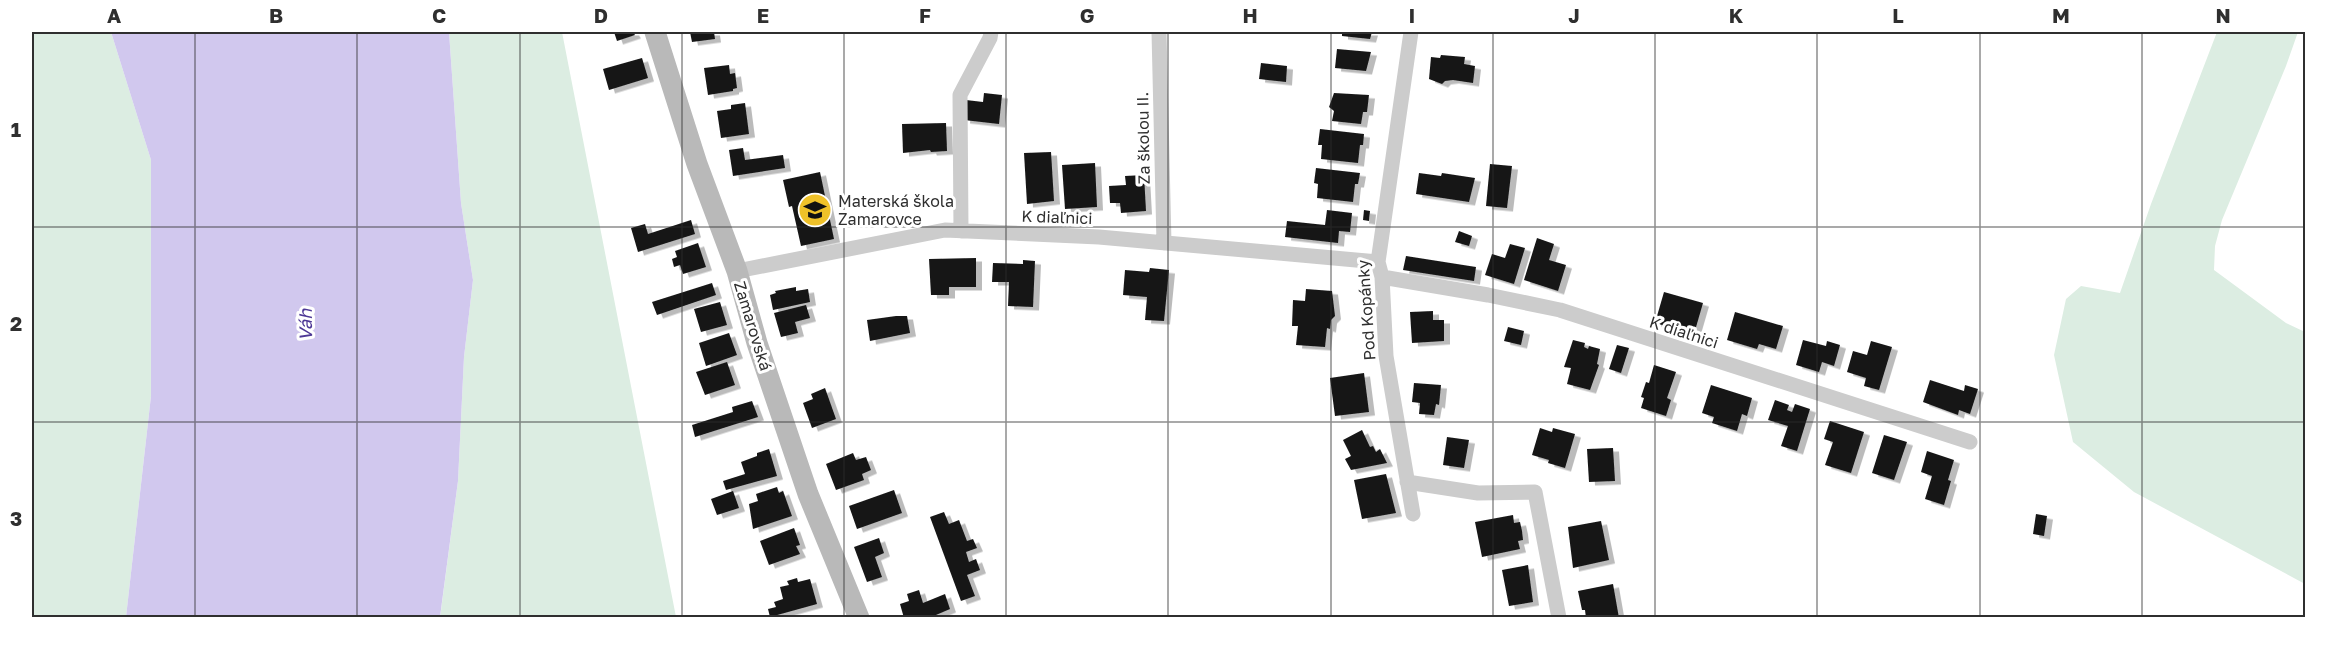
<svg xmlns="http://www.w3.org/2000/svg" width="2337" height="649" font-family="'Golos Text',sans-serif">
<defs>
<filter id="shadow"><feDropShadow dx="6" dy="3.5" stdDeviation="0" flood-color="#0004"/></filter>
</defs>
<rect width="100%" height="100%" fill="#fff"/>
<path fill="#dcede2" d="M32,32H111L151,160V396L126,617H32Z
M449,32H562L676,617L440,618L458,481L464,357L473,280L461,203Z
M2217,32H2298L2286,66L2222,220L2215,246L2214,270L2286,323L2305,332V584L2134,492L2073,442L2054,355L2066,299L2081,286L2120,293L2151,204Z"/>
<path fill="#d1c8ee" d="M111,32H449L461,203L473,280L464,357L458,481L440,617H126L151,396V160Z"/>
<path fill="#161616" filter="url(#shadow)" d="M614,32H633L635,35L617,41Z
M690,32H714L715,39L692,42Z
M1342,32H1372L1370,39L1342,36Z
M1337,49L1371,52L1366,71L1335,68Z
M1441,55L1465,57L1464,64L1475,66L1473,83L1453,80L1445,81L1442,84L1429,79L1431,57L1440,58Z
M642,58L648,78L609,90L603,69Z
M1261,63L1287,66L1286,82L1259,79Z
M729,65L730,74L735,73L737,88L733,89V91L708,95L704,68Z
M984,93L1002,95L999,124L964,120L966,100L983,102Z
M1334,93L1369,95L1367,112H1363L1361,124L1332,121L1334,111L1329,107Z
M745,103L749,134L721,138L717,111L731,109V105Z
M946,123L947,151L931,152L930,150L903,153L902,124Z
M1320,129L1364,134L1363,145H1360L1358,163L1321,159L1322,145H1318Z
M743,148L745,160L783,155L785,168L733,176L729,150Z
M1051,152L1054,201L1027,204L1024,153Z
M1095,163L1097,207L1065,209L1062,165Z
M1490,164L1512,166L1507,208L1486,206Z
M1316,168L1360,173L1358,184H1355L1353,202L1317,198L1318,184L1314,183Z
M820,172L834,239L801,246L792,206L789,207L783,180Z
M1419,173L1441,176L1442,173L1475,178L1469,202L1416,194Z
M1144,175L1146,211L1121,213L1120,203H1110L1109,186L1126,185L1125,176Z
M1327,210L1352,213L1350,232L1339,231L1338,243L1285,237L1287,221L1325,225Z
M1364,210L1370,211L1369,221L1363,220Z
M691,220L695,234L638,252L631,228L645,224L648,234Z
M1459,231L1472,236L1469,246L1455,242Z
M1537,238L1554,244L1549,260L1566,265L1558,291L1524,280Z
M698,243L706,267L683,274L680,265L674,267L672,259L677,257L675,251Z
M1510,244L1525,248L1514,284L1485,275L1492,254L1505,258Z
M1406,256L1476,267L1474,281L1403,270Z
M976,258V287H949V295H931L929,259Z
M1023,260L1035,261L1033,307L1008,306L1009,282H992L993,263L1023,264Z
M1150,268L1169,270L1164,321L1145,320L1147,297L1123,295L1125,270L1149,272Z
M712,283L716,295L657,315L652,302Z
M796,287V291L808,289L810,302L773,310L770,295L776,293L775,291Z
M1306,289L1332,291L1335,316L1331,320L1330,329L1327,328L1325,347L1296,345L1298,326H1292L1293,300L1305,301Z
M1664,292L1703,303L1694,334L1655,323Z
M720,302L727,325L701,332L694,309Z
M806,305L810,318L795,322L798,333L781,337L774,313Z
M1433,311V320H1444V341L1412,343L1410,312Z
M1735,312L1783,326L1776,349L1759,344L1757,349L1727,340Z
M896,316H907L910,333L870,341L867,320Z
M1508,327L1524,331L1521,345L1504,341Z
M729,333L737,355L706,366L699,343Z
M1573,340L1585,343L1584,347L1588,349L1589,346L1600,349L1597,364L1599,365L1590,390L1567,384L1571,368L1564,367Z
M1803,340L1826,346L1827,341L1840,345L1834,366L1822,362L1819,372L1796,365Z
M1871,341L1892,347L1879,390L1864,386L1866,378L1847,372L1853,351L1867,355Z
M1617,345L1629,348L1621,373L1609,369Z
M727,362L735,385L705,395L696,372Z
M1654,365L1676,372L1667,398L1671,400L1666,416L1641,408L1644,398L1641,397L1646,382L1649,383Z
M1364,373L1369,412L1335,416L1330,378Z
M1930,380L1964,391L1965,385L1978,389L1970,414L1959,410L1958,415L1923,402Z
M1414,383L1441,385L1439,405L1436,404L1434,415L1419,414L1420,403L1412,402Z
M1711,385L1752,398L1747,416L1742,414L1737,431L1712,423L1714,417L1702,413Z
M825,388L836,419L812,428L803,403L813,399L811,394Z
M1775,400L1789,405L1787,410L1792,412L1795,404L1810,409L1797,451L1781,446L1788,426L1768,420Z
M752,401L758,417L695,437L692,425L733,412L732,407Z
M1830,421L1864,432L1851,473L1825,465L1833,442L1824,439Z
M1540,428L1552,432L1553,428L1575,434L1565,468L1548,463L1549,460L1532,455Z
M1362,430L1370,447L1373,446L1376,452L1380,449L1387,463L1351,470L1345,459L1351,456L1343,440Z
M1884,435L1907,442L1894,480L1872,473Z
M1447,437L1469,440L1464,468L1443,465Z
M1613,448L1615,481L1589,482L1587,449Z
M769,449L777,476L726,490L723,481L745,474L741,462L757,456V453Z
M1927,451L1954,460L1948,480L1951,481L1944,505L1925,499L1932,476L1921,472Z
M853,453L856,460L866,457L871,470L862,474L864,480L836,490L826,464Z
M1386,474L1396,513L1362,519L1354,480Z
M777,487L779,493L783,491L792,516L753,529L749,504L758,501L756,494Z
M894,490L902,513L857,529L849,506Z
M733,491L739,508L717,515L711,499Z
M944,512L949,524L959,520L967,541L973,539L977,548L966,552L969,562L976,559L980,570L967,575L975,596L961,601L930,517Z
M2036,514L2047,516L2044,536L2033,534Z
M1513,515L1514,523L1520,522L1522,531L1523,540L1518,541L1520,549L1482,557L1475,522Z
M1601,521L1609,560L1573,568L1568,527Z
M794,528L800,545L796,546L800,554L769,565L760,541Z
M879,538L884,553L875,557L882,577L867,582L854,547Z
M1528,565L1533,602L1509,606L1502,570Z
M797,578L798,582L810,579L817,604L770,617L768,609L776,607L774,602L783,599L780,587L789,585L787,581Z
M1613,584L1619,618H1586L1585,610H1582L1578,591Z
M919,590L923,603L945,594L950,609L929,618H904L900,604L909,601L907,594Z"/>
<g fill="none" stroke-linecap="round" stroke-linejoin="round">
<path stroke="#ccc" stroke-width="15" d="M1159,32L1164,243
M1411,32L1378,262L1382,277L1386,356L1413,514
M961,231L960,95L990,38L991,32
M737,271L945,230L1099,237L1378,262
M1382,277L1488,295L1560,310L1970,442
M1407,482L1478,493L1535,492L1559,618"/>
<path stroke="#b9b9b9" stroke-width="21" d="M655,32L697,164L737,271L757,343L808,494L859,618"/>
</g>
<path fill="none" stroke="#2f2f2f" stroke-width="1.5" stroke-opacity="0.55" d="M195,32V618M357,32V618M520,32V618M682,32V618M844,32V618M1006,32V618M1168,32V618M1331,32V618M1493,32V618M1655,32V618M1817,32V618M1980,32V618M2142,32V618M32,227H2306M32,422H2306"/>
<defs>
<symbol id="school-disc" viewBox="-11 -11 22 22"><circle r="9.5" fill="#efc129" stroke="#fff"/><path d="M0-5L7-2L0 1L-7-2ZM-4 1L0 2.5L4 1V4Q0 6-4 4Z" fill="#111"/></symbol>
</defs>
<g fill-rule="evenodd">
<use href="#school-disc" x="796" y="191" width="38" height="38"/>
</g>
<g text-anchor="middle" stroke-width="6" stroke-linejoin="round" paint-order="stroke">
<g font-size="16" fill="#2f2f2f" stroke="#fff">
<text transform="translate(1143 138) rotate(-91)" y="6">Za školou II.</text>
<text transform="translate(1057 217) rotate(2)" y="6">K diaľnici</text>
<text transform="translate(1366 310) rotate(-94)" y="6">Pod Kopánky</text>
<text transform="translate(753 326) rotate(73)" y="6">Zamarovská</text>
<text transform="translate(1684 332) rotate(18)" y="6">K diaľnici</text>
</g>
<g font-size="16" fill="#2f2f2f" stroke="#fff" text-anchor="start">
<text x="838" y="207">Materská škola<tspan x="838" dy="18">Zamarovce</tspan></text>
</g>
<g font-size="18" font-style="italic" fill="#4e3896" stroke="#fff">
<text transform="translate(306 325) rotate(-91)" y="6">Váh</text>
</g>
</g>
<rect width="2337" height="649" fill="none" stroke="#ffffff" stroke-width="66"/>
<rect x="33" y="33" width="2271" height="583" fill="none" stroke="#2f2f2f" stroke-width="2"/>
<g font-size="20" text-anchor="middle" font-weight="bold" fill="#2f2f2f">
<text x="114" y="23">A</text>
<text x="276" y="23">B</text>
<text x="439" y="23">C</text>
<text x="601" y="23">D</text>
<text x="763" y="23">E</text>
<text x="925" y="23">F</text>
<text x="1087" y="23">G</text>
<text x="1250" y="23">H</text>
<text x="1412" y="23">I</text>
<text x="1574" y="23">J</text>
<text x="1736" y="23">K</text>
<text x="1898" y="23">L</text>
<text x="2061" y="23">M</text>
<text x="2223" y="23">N</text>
<text x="16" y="137">1</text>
<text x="16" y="331">2</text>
<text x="16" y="526">3</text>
</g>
</svg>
